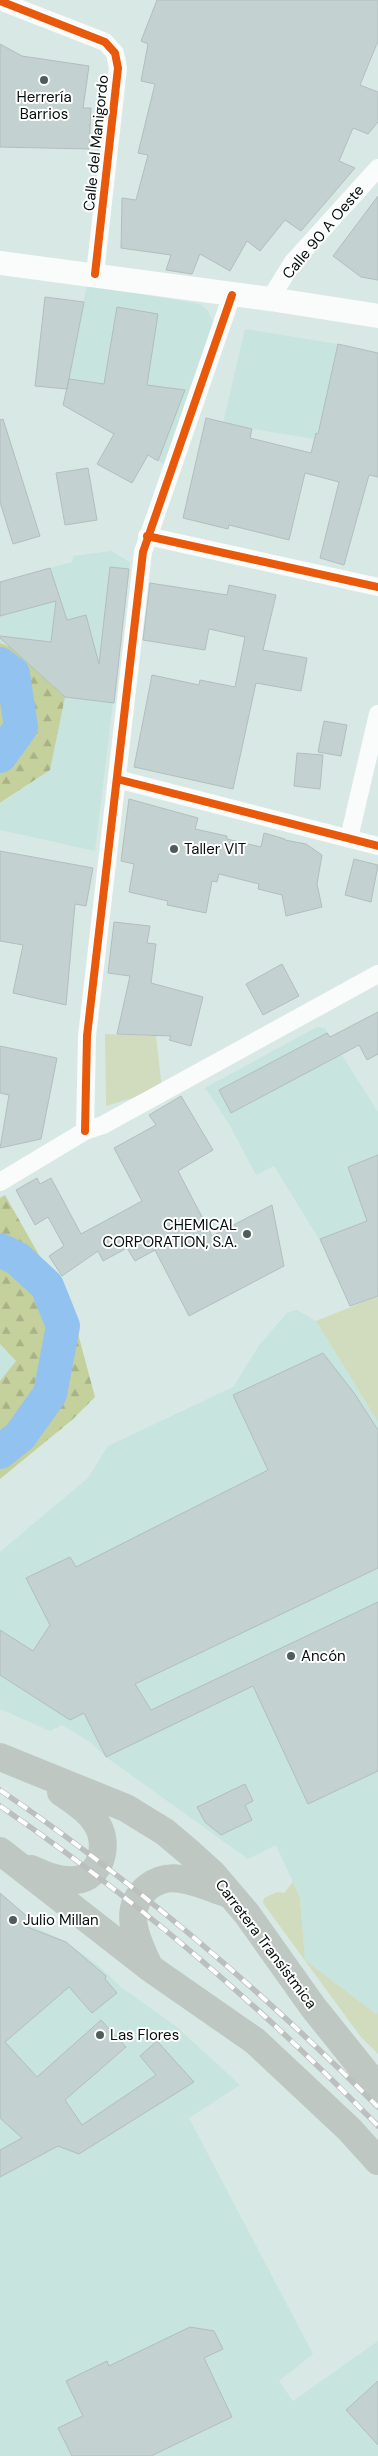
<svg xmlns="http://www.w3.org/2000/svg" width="378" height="2456" font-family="'DM Sans',sans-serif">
<defs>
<pattern id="forest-firs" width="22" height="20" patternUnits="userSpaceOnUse" patternTransform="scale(1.25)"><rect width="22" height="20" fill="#c5d19d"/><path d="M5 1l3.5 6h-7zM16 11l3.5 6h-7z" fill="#a8b286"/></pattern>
</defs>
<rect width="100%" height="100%" fill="#d8e9e5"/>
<path fill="#c7e4de" d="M87,285L200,304L207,310L213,321L203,357L164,464L63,405Z
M245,329L338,344L323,415L315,439L252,429L223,423Z
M111,551L130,562L95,851L0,830V804L50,770L10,647L0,643V582L72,562L73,556Z
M317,1027L325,1028L378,1112V1296L350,1306L319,1239L274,1166L256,1175L228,1122L205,1088Z
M297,1310L316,1321L378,1422V2013L376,2014L305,1960L300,1898L276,1845L248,1859L106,1757L90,1742L62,1725L50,1731L0,1709V1552L88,1478L108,1446L233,1387L260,1344L287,1313Z
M0,1344L16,1361L0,1381Z
M25,1922L66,1942L99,1966L122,1988L177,2027L240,2085L189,2118L313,2354L279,2381L293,2401L378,2341V2456H0V1944Z"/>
<path fill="#d1dcbe" d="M105,1034L156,1036L162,1089L106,1106Z
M378,1296V1422L316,1321Z
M293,1882L300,1898L305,1960L376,2014L378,2013V2054L360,2036L263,1903L264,1898L277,1892L284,1893Z"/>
<path fill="url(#forest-firs)" d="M0,643L10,647L65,697L50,770L0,803Z
M5,1195L73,1315L95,1397L72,1420L0,1479V1381L16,1361L0,1344V1198Z"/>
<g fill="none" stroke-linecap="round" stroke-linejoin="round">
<path stroke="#91c2f0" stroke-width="34" d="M0,664L13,674L21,727L0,756
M0,1250L18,1259L47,1286L63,1326L50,1394L20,1436L0,1452"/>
</g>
<path fill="#c4d1d1" stroke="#b1bebd" d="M157,0H378V41L360,85L378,92V122L368,134L353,128L339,161L355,168L301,231L285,220L260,251L247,241L230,271L200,254L192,274L166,270L171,255L121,248L122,198L136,200L148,155L138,153L155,84L141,81L148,44L141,41Z
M0,44L22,56L89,66L83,108H91L89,149L0,147Z
M378,196V280L361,277L333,256Z
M45,297L84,302L67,389L35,386Z
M117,307L158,314L147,385L185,390L158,461L148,455L132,483L97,464L114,434L63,405L69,379L104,384Z
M338,344L378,353V477L369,475L344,565L320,558L339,482L305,473L289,540L229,525L228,529L183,518L206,418L252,429L250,438L311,453L316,433L318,434Z
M3,419L40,536L13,544L0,502V420Z
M88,468L97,520L65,525L56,473Z
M110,567L129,569L114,703L65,697L0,638V636L51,642L56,601L0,616V582L50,568L67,620L86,615L99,664Z
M150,583L227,595L229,585L276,595L263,650L307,658L301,691L256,683L233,789L134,767L152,675L199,685L200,680L235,687L245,637L209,629L205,650L143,640Z
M324,721L347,725L341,756L318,752Z
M297,753L323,755L320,789L294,786Z
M129,799L198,818L195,829L227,836V839L261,847L264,833L285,839V840L306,844L322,855L317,884L322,907L286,916L282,895L258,889L259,884L219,874L217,882L212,881L206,913L167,905L168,901L129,892L134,864L121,861Z
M0,851L93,868L86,906L75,904L66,1005L13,993L23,945L0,941Z
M354,859L378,865L371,902L345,895Z
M114,922L150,926L147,943L156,944L151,983L203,997L191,1046L169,1040L171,1036L117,1034L130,976L108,973Z
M282,964L299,996L263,1015L246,984Z
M378,1012V1054L367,1060L359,1045L231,1113L219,1090L327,1033L330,1037Z
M0,1046L57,1058L41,1139L0,1148L9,1095L0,1093Z
M181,1096L213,1150L178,1171L212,1236L272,1205L284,1266L189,1316L155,1250L135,1261L127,1248L103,1261L98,1251L62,1276L49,1256L64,1246L48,1217L35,1225L16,1190L37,1178L40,1184L51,1178L81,1234L142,1201L114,1148L156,1125L149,1115Z
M378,1155V1296L350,1306L320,1239L367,1221L348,1167Z
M323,1353L354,1393L378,1430V1568L135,1684L151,1710L378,1602V1771L308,1804L253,1686L106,1757L84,1713L70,1720L0,1675V1630L33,1651L50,1625L26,1578L70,1557L76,1567L268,1470L233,1395Z
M245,1784L253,1801L245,1805L252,1820L221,1835L205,1822L197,1807Z
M0,1893L29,1918L22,1925L66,1942L106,1976L105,1979L117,1993L92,2013L69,1987L5,2042L37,2077L101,2020L126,2047L65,2100L82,2125L156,2075L140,2056L157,2041L194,2082L79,2154L58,2146L0,2177V2150L22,2138L0,2118Z
M190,2327L214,2331L223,2349L204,2358L232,2417L151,2456H72L58,2428L83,2416L66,2381L107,2361L109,2366Z
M378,2381V2445L346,2410Z"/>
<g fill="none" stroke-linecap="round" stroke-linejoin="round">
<path stroke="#f9fcfb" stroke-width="18" d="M0,1L105,42L115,53L118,68L95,274
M270,299L293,262L378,168
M147,536L378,587
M117,779L378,846
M349,838L378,714
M85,1131L87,1036L143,552L232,295
M0,1182L85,1131L103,1125L378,974"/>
<path stroke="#f9fcfb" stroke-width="24" d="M0,263L270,299L378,316"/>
<path stroke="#bec7c2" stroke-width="28" d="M0,1757L126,1808L165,1832L191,1854L213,1874L247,1914L313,2007L378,2088
M0,1851L150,1968L255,2041L349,2129L378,2161
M31,1869C44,1875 60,1882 76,1880C101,1878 109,1845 98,1826C90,1811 75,1802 61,1792
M150,1968C138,1943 120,1909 148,1887C157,1880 169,1877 181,1879C197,1881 213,1889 229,1894"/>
<defs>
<path id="rail" d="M0,1790C136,1883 262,1991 378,2107
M0,1806C136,1899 263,2008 378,2126"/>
</defs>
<use href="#rail" stroke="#bbc0bf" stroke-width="5.5"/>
<use href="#rail" stroke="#fff" stroke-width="4" stroke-dasharray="11" stroke-linecap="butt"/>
<defs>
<path id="cycleway" d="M0,1L105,42L115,53L118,68L95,274
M147,536L378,587
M117,779L378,846
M85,1131L87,1036L143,552L232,295"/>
</defs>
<use href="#cycleway" stroke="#fff" stroke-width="11"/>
<use href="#cycleway" stroke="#e8590c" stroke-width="8"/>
</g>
<g fill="#4f5c59" stroke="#fff" stroke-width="2">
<circle cx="44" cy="80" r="5"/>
<circle cx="174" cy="849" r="5"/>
<circle cx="247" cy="1234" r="5"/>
<circle cx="291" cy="1656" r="5"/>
<circle cx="13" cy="1920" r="5"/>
<circle cx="100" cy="2035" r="5"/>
</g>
<g text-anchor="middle" stroke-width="4" stroke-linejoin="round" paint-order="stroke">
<g font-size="15" fill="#05100e" stroke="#fff" text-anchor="start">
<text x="44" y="102" text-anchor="middle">Herrería<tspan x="44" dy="17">Barrios</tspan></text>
<text x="184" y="854">Taller VIT</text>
<text x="237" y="1230" text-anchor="end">CHEMICAL<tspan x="237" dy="17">CORPORATION, S.A.</tspan></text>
<text x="301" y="1661">Ancón</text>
<text x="23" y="1925">Julio Millan</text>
<text x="110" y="2040">Las Flores</text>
</g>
<g font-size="15" fill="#05100e" stroke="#fff">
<text transform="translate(96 143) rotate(-84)" y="5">Calle del Manigordo</text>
<text transform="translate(323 232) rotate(-50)" y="5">Calle 90 A Oeste</text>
<text transform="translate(266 1944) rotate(53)" y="5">Carretera Transístmica</text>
</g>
</g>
</svg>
